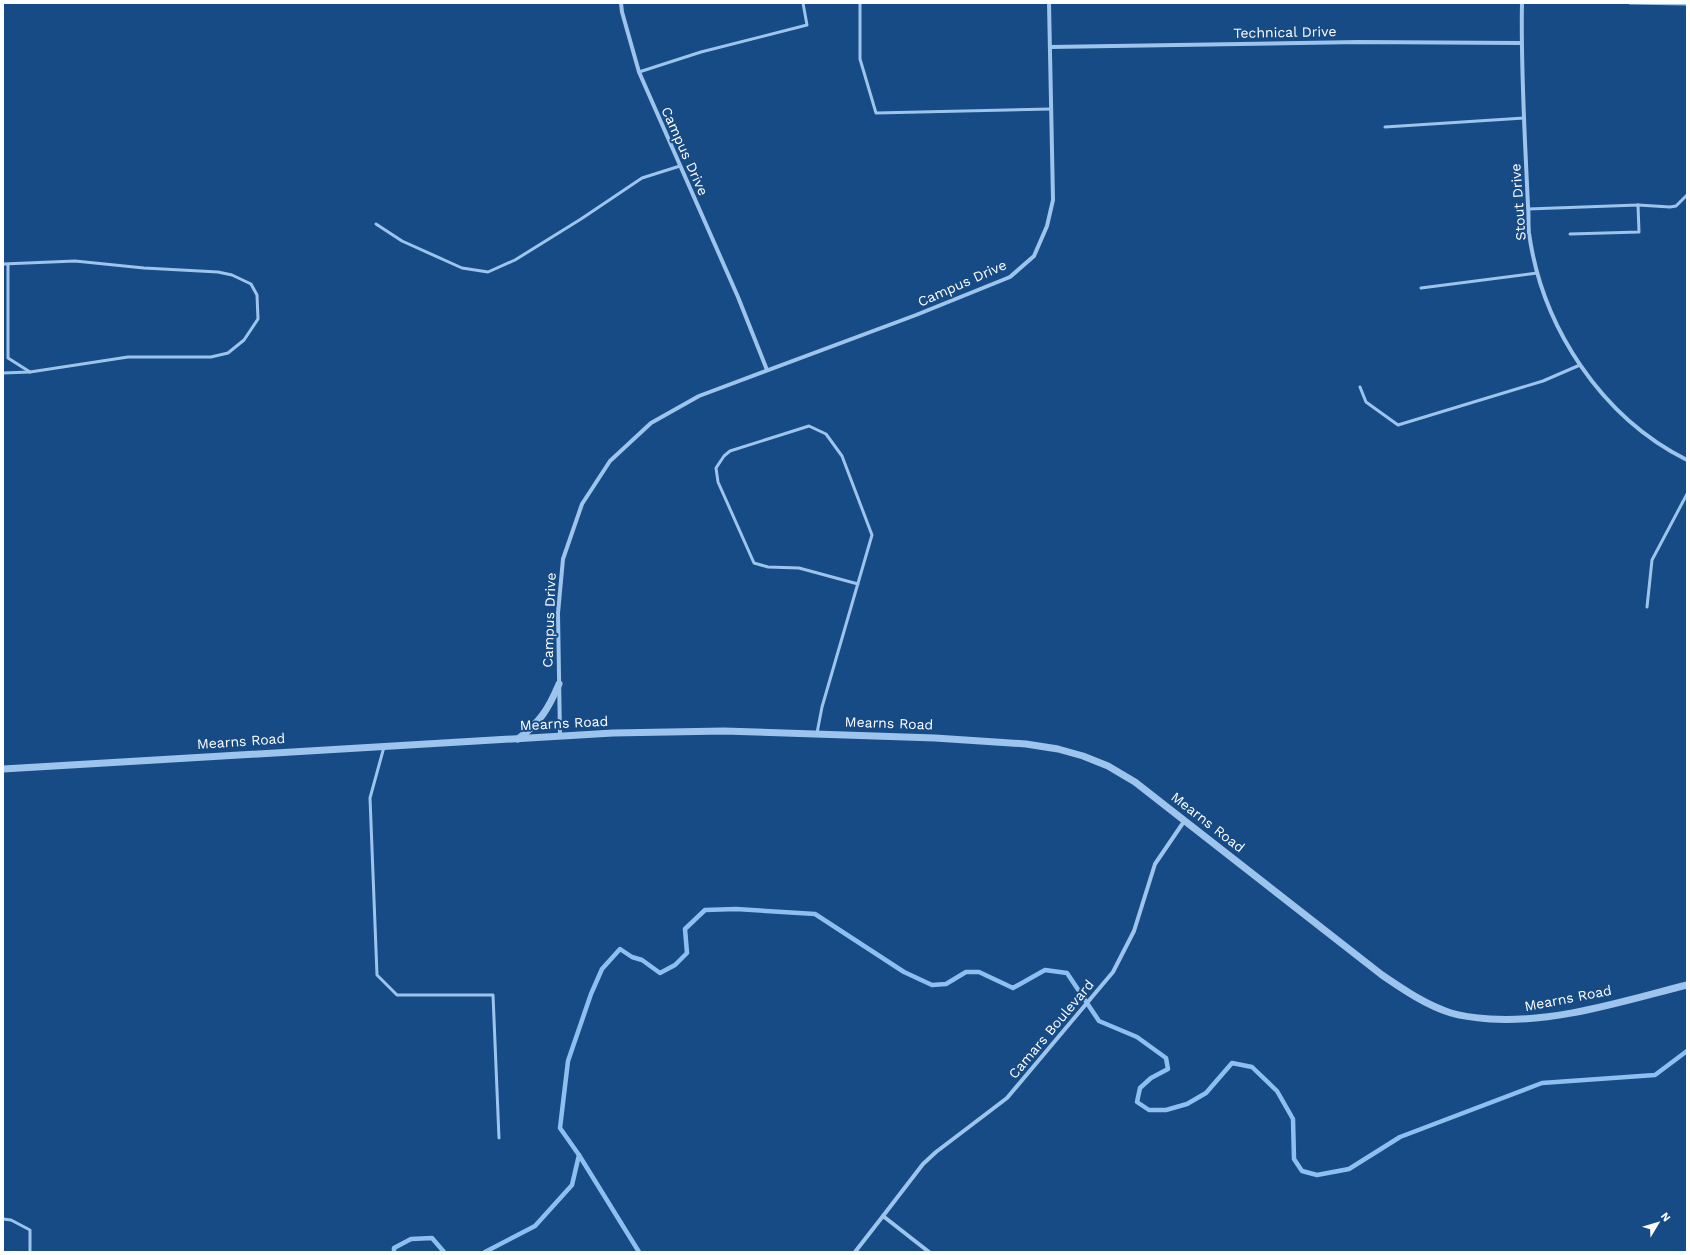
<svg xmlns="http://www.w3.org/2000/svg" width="1690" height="1255" viewBox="0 0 1690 1255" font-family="'Work Sans',sans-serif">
  <rect width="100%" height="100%" fill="#174b85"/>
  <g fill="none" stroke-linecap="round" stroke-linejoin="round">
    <g stroke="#8ebff0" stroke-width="4.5">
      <polyline points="394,1252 394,1248 411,1239 432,1238 444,1252"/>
      <polyline points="485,1252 535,1226 572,1185 579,1155"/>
      <polyline points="639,1252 579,1155 560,1128 568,1061 591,994 602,969 620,949 632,957 642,960 660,973 675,965 687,953 685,929 705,910 736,909 815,914 904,972 932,985 946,984 966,972 979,972 1013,988 1045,970 1067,973 1099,1021 1137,1037 1166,1058 1168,1069 1151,1078 1140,1088 1137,1102 1149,1110 1166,1110 1187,1104 1206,1093 1232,1063 1252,1067 1277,1091 1293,1119 1294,1159 1302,1171 1317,1175 1349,1169 1400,1137 1542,1083 1655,1075 1687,1051"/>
    </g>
    <g stroke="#9cc4ed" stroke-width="3">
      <polyline points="860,3 860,59 876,113 1051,109"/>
      <polyline points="1630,3 1687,4"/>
      <polyline points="639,72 701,52 807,25 803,3"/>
      <polyline points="1385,127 1524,118"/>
      <polyline points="1638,205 1670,207 1676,206 1687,195"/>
      <polyline points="1528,209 1638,205 1639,232 1570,234"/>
      <polyline points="376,224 402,241 462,268 488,272 515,260 581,219 642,178 680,166"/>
      <polyline points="3,264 75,261 144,268 218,272 232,275 251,284 257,295 258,319 244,340 228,353 211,357 128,357 30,372 8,358 8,264"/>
      <polyline points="1421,288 1537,273"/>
      <polyline points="3,373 30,372"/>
      <polyline points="1360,387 1366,402 1398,425 1543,381 1580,365"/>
      <polyline points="1647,607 1652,560 1687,494"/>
      <polyline points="817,733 822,707 872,535 842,456 826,434 809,426 730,451 724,456 716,468 718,482 754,563 768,567 799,568 858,584"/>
      <polyline points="384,747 370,798 377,975 397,995 493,995 499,1138"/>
      <polyline points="3,1219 11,1220 30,1230 30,1252"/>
    </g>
    <g stroke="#9cc4ed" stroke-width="4">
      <polyline points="621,3 622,12 639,72 738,297 767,370"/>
      <path d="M1522 3C1521 49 1523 96 1525 142 1526 163 1527 184 1528 206 1529 215 1528 224 1529 233 1542 327 1601 417 1687 460"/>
      <polyline points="1050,47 1359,42 1521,43"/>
      <polyline points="560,736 558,613 563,559 582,504 610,461 651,423 699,396 916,315 1010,277 1034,256 1047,226 1053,200 1049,3"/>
      <polyline points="883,1216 923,1164 936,1152 1007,1098 1113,972 1134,931 1155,864 1185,820"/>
      <polyline points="855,1252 883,1216 929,1252"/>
    </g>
    <g stroke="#9cc4ed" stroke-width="7">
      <path d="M518 739C540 722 548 710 559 684"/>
      <path d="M3 769 613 733 724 731 935 738 1026 744 1058 749 1083 756 1108 766 1135 782 1382 975C1404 990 1426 1005 1451 1013 1464 1017 1477 1018 1490 1019 1557 1023 1623 1001 1687 985"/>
    </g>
  </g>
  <g text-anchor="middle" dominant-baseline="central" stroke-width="4" stroke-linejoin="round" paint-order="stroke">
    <g font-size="14" fill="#fff" stroke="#174b85">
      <text transform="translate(1285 32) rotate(-1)">Technical Drive</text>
      <text transform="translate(685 151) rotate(66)">Campus Drive</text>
      <text transform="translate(1518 202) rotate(-94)">Stout Drive</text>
      <text transform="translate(962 283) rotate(-24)">Campus Drive</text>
      <text transform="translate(549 620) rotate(-88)">Campus Drive</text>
      <text transform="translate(564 723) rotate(-3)">Mearns Road</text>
      <text transform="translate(889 723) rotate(2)">Mearns Road</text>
      <text transform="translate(241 741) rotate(-4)">Mearns Road</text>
      <text transform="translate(1208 822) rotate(38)">Mearns Road</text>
      <text transform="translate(1568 998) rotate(-11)">Mearns Road</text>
      <text transform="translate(1051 1029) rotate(-50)">Camars Boulevard</text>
    </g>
  </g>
  <rect width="1690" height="1255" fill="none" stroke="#ffffff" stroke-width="8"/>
  <g transform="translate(1658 1223) rotate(52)" stroke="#174b85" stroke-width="3" paint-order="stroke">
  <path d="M0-3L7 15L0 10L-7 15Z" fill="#ffffff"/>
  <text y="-6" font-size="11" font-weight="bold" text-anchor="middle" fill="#ffffff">N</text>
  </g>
</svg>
